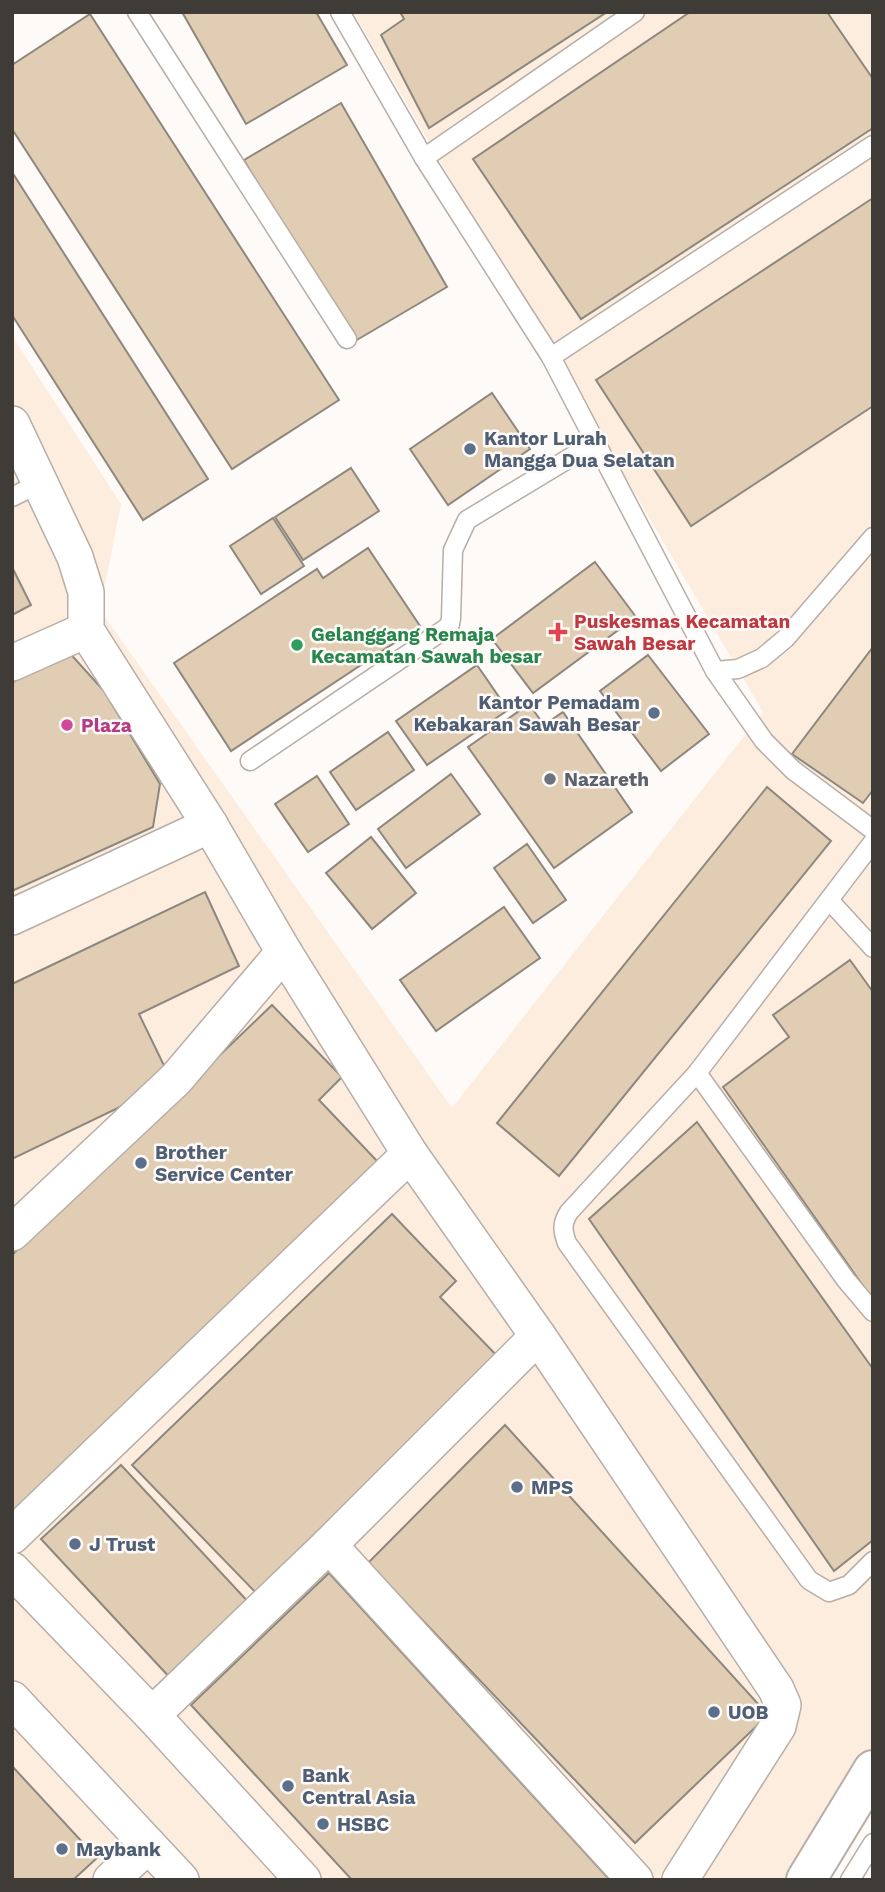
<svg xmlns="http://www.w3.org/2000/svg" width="885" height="1892" viewBox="0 0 885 1892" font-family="'Work Sans',sans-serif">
  <rect width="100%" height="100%" fill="#fefaf7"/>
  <polygon fill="#fceddf" points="353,12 873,12 873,1766 794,1880 12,1880 12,336 121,504 100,610 452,1108 763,712"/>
  <g fill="#e0cdb4" stroke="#8d877e" stroke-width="2">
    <polygon points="182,12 316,12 347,65 246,124"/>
    <polygon points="400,12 607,12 429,128 381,35 404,19"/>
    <polygon points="690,12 827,12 873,79 873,128 581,319 473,159"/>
    <polygon points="90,14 339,400 232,469 12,129 12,65"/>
    <polygon points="341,103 447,287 350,344 244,160"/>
    <polygon points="12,172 208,479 143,520 12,315"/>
    <polygon points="873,198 873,406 691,526 596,380"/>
    <polygon points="492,393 530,449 448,505 410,449"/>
    <polygon points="351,468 379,511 303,560 275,517"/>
    <polygon points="273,518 304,566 261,594 230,546"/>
    <polygon points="368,548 420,626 231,751 174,663 317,569 323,578"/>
    <polygon points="595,562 636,617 533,693 492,639"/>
    <polygon points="12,567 31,605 12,615"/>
    <polygon points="873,647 873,790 863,803 792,754"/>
    <polygon points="66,649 104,691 160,784 153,827 12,891 12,686 18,671"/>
    <polygon points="648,655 709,734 661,771 600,691"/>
    <polygon points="477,665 508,710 427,765 396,721"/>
    <polygon points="529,704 544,725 563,712 632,812 554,868 468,747"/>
    <polygon points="388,732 414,770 356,810 330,772"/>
    <polygon points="451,774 480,814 406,868 378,829"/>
    <polygon points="317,776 349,824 308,852 275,804"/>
    <polygon points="767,787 831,841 559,1176 497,1123"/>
    <polygon points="371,837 416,893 372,929 326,873"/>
    <polygon points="527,844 566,900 533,923 494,868"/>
    <polygon points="205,892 239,966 139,1014 172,1082 12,1159 12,984"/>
    <polygon points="504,907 540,958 436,1031 400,980"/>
    <polygon points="850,960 873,992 873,1300 723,1087 789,1037 773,1015"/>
    <polygon points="272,1005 342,1077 319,1100 378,1162 12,1514 12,1255"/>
    <polygon points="697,1122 873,1369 873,1540 834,1571 589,1219"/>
    <polygon points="392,1214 456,1281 440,1297 503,1362 260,1597 132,1465"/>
    <polygon points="505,1425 768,1715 635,1843 368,1563"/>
    <polygon points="121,1465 252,1606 173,1681 41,1539"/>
    <polygon points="329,1573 610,1880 352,1880 191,1705"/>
    <polygon points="12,1766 97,1858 73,1880 12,1880"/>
  </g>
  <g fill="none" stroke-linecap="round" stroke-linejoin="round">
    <defs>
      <g id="lane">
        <polyline points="137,12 347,339"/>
        <polyline points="340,12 424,158 551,357 715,671 764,741 793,770 873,830"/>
        <polyline points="424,158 635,12"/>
        <polyline points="551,357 873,145"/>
        <polyline points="12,497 40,483"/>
        <polyline points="715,671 738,669 762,658 786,638 873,537"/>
        <polyline points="250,761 445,629 450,624 451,618 453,550 467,520 596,442"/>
        <polyline points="873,842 697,1073 846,1280 873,1312"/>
        <polyline points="829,900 873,948"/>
        <path d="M697 1073 569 1212C562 1223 562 1230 567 1243L809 1580 829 1592 849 1585 873 1561"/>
        <polyline points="850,1880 873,1843"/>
      </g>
      <g id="street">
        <polyline points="12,424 75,557 86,592 86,630 210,825 284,952 410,1154 538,1336 776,1689 783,1705 778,1726 680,1880"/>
        <polyline points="12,663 86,630"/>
        <polyline points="12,917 210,825"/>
        <polyline points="12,1233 176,1079 284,952"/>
        <polyline points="12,1536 410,1154"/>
        <polyline points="329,1545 635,1880"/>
        <polyline points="12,1570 152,1715 303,1880"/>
        <polyline points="12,1699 181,1880"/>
        <polyline points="152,1715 329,1545 538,1336"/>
        <polyline points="111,1880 148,1845"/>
      </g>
      <polyline id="secondary" points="806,1880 873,1770"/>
    </defs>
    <use href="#lane" stroke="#b7aea6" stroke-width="21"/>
    <use href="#street" stroke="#b7aea6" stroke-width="38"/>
    <use href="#secondary" stroke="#b7aea6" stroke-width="42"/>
    <use href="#lane" stroke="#fff" stroke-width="18"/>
    <use href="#street" stroke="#fff" stroke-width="35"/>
    <use href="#secondary" stroke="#fff" stroke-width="38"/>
  </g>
  <g fill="#5c6f8a" stroke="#fefaf7" stroke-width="2.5">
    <circle cx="470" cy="449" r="7"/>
    <circle cx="654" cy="713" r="7"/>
    <circle cx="141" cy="1163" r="7"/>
    <circle cx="517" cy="1487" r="7"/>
    <circle cx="75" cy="1544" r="7"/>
    <circle cx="714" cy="1712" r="7"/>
    <circle cx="288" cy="1786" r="7"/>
    <circle cx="323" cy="1824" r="7"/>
    <circle cx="62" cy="1849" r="7"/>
  </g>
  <path fill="#e0444e" stroke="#fefaf7" stroke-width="2.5" d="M554.5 621.5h7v7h7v7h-7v7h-7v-7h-7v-7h7z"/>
  <circle fill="#2e9e5b" stroke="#fefaf7" stroke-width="2.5" cx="297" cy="645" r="7"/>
  <circle fill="#d1479c" stroke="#fefaf7" stroke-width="2.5" cx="67" cy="725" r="7"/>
  <circle fill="#6b7280" stroke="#fefaf7" stroke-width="2.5" cx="550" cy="779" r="7"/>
  <g text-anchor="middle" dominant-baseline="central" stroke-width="5" stroke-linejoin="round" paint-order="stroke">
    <g font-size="19" font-weight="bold" fill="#4e5e75" stroke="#fefaf7" text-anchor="start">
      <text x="484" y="438">Kantor Lurah<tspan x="484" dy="22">Mangga Dua Selatan</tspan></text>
      <text x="640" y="702" text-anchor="end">Kantor Pemadam<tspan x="640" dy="22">Kebakaran Sawah Besar</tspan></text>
      <text x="155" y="1152">Brother<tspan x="155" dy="22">Service Center</tspan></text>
      <text x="531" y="1487">MPS</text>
      <text x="89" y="1544">J Trust</text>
      <text x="728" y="1712">UOB</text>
      <text x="302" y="1775">Bank<tspan x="302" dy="22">Central Asia</tspan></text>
      <text x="337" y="1824">HSBC</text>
      <text x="76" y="1849">Maybank</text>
    </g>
    <g font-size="19" font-weight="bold" fill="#be3a42" stroke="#fefaf7" text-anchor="start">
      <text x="574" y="621">Puskesmas Kecamatan<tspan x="574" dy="22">Sawah Besar</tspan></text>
    </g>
    <g font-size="19" font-weight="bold" fill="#27864d" stroke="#fefaf7" text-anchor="start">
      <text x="311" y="634">Gelanggang Remaja<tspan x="311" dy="22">Kecamatan Sawah besar</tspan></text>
    </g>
    <g font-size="19" font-weight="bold" fill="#b23c85" stroke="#fefaf7" text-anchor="start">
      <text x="81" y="725">Plaza</text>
    </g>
    <g font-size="19" font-weight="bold" fill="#5b616d" stroke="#fefaf7" text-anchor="start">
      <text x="564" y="779">Nazareth</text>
    </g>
  </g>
  <rect width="885" height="1892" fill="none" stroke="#3f3c38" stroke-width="28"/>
</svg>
